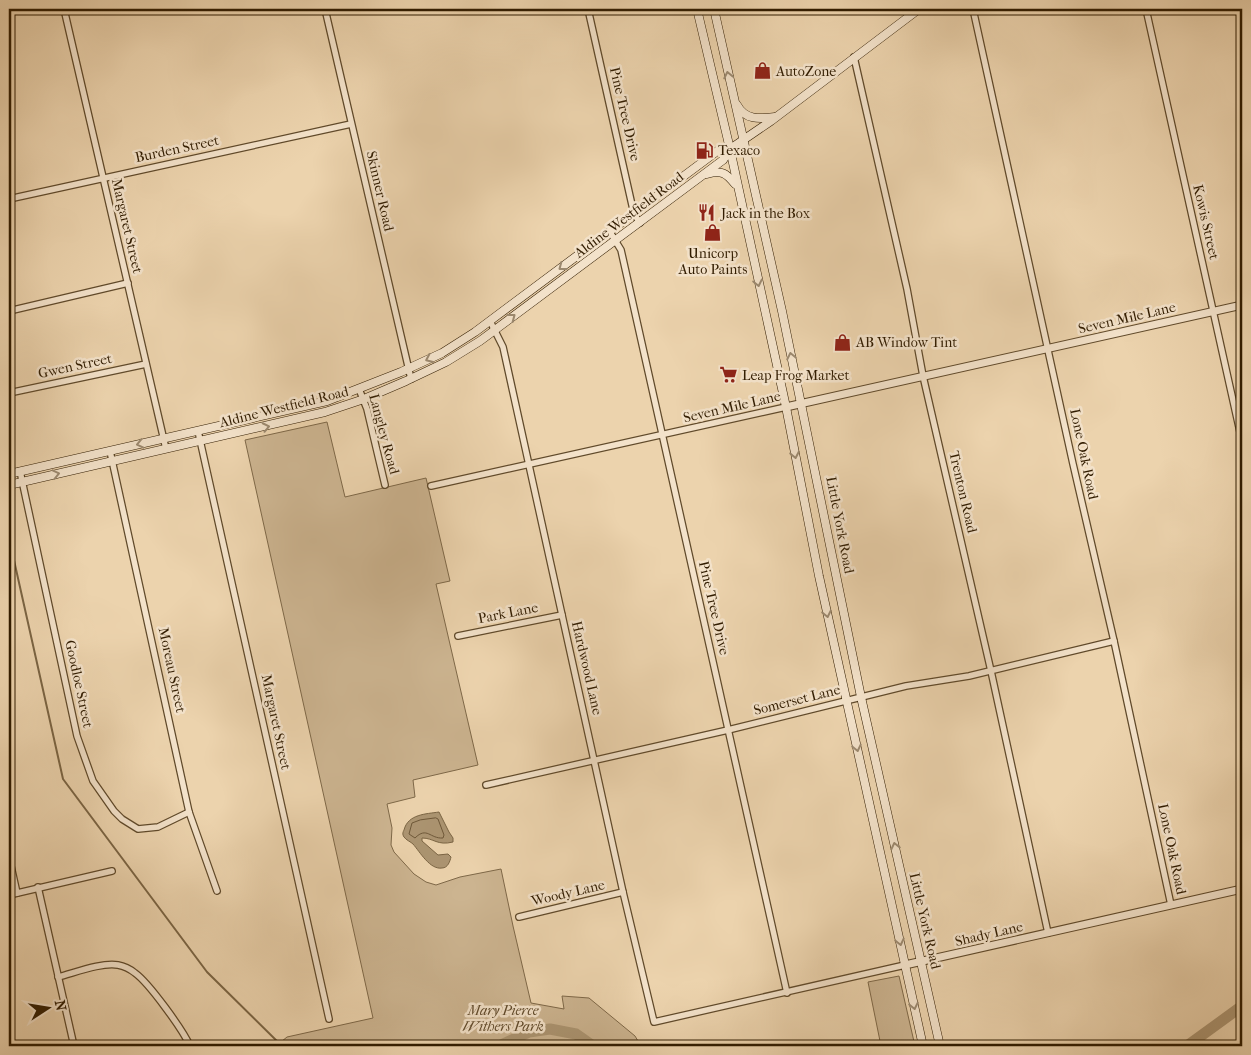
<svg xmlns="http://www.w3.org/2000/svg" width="1251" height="1055" viewBox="0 0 1251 1055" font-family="'IM FELL French Canon',serif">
  <rect width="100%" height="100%" fill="#ecd3ad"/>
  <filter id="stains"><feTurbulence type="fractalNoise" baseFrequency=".004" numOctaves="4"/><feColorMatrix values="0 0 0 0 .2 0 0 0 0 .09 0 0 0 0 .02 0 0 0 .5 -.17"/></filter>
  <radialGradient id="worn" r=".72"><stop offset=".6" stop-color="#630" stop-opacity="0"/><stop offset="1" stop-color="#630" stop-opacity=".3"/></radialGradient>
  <g fill="#ccb490" stroke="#7e6848">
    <polygon points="327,422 345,497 426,478 450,581 436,584 478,765 413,780 415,797 387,804 392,828 391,845 394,852 414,874 426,882 436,885 460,877 501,869 513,926 531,1003 564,1009 562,996 589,998 635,1036 641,1046 276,1046 287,1037 373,1018 245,440"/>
    <polygon points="899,976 915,1046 881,1046 868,982"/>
  </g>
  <path fill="#ac9572" stroke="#7b6544" d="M439 812 449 832 453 838V842C437 846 434 838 422 838V841L438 855 448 854 451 857C450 861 448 868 442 868 430 870 420 852 413 844 411 842 406 840 404 837 402 834 403 832 404 830 408 814 426 814 439 812Z"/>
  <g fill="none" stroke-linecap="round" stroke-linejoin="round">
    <path stroke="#6e5839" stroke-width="1" d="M436 818 438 819 444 835 443 838C430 839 427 826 415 838L409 834 412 823 420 820Z"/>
    <g stroke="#7b6544" stroke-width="2">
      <polyline points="9,538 63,779 207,972 282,1046"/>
      <polyline points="514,1041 536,1043 537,1046"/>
    </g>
    <g stroke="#ac9572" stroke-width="11">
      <polyline points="499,1046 529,1032 550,1029 576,1034 593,1046"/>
      <polyline points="1187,1046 1242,1006"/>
    </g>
    <defs>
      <g id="minor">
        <polyline points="64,9 166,449"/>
        <polyline points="325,9 411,379"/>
        <polyline points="588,9 634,214 640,223"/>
        <polyline points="973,9 1073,464 1114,641 1171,905"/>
        <polyline points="1146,9 1242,441"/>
        <polyline points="1241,9 1242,15"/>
        <polyline points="854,57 907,289 923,376 991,671 1048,933"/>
        <polyline points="9,199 351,124"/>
        <polyline points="610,232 621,250 787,993"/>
        <polyline points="9,311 128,283"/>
        <polyline points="490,321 503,347 623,892 654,1022 905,965"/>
        <polyline points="359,389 367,409 385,485"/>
        <polyline points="9,393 146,364"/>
        <polyline points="198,431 329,1019"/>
        <polyline points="110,451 189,812 217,891"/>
        <polyline points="20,471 77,736 93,781 114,811 122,819 138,829 158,827 189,812"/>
        <polyline points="431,486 786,407"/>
        <polyline points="458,636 562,615"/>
        <polyline points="486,785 728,730 906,686 969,676 1114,641"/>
        <polyline points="9,857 17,893"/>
        <polyline points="38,887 74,1046"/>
        <polyline points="9,895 112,871"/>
        <polyline points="519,917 623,892"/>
        <path d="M58 977C74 973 102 962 118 965 124 966 130 969 135 973 149 983 183 1030 190 1046"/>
      </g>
      <g id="tertiary">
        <polyline points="786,407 1242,305"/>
        <polyline points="905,965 1242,889"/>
      </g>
      <g id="secondary">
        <polyline points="697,9 730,149 786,407 819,576 923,1046"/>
        <polyline points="714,9 782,311 861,697 940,1046"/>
        <path d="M737 105C745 120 759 119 775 117"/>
        <path d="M707 174C722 170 726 173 735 184"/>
        <polyline points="9,474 327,401 401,372 442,353 475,332 720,149 730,149"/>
        <polyline points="9,485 325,412 364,399 406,381 446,362 480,341 723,160 730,149 771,121 919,9"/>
      </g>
    </defs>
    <use href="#minor" stroke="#604a2b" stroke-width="8"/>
    <use href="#tertiary" stroke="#604a2b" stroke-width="9"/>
    <use href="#secondary" stroke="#311c00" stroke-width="9"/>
    <use href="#minor" stroke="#f3e2ca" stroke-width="5.5"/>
    <use href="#tertiary" stroke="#f3e2ca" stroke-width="7"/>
    <use href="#secondary" stroke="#f3e2ca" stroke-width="8"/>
  </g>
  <defs><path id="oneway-chevron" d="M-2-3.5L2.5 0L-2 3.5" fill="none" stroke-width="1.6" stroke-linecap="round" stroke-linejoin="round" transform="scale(1.25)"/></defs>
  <g stroke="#9c896f">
    <use href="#oneway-chevron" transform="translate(728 75) rotate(-102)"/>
    <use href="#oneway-chevron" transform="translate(562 267) rotate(143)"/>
    <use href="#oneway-chevron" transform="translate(758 283) rotate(78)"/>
    <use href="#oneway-chevron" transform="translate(512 317) rotate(-37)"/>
    <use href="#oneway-chevron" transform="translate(791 356) rotate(-102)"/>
    <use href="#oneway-chevron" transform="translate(429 359) rotate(155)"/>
    <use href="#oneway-chevron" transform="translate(266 427) rotate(-12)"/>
    <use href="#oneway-chevron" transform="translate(140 444) rotate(167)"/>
    <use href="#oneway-chevron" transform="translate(795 455) rotate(79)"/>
    <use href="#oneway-chevron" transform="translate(56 474) rotate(-13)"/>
    <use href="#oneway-chevron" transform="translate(827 614) rotate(78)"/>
    <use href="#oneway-chevron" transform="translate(857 748) rotate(77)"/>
    <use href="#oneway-chevron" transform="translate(895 846) rotate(-103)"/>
    <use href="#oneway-chevron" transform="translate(900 942) rotate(77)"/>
    <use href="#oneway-chevron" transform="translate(914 1006) rotate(78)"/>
  </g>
  <defs>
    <symbol id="shop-bare" viewBox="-9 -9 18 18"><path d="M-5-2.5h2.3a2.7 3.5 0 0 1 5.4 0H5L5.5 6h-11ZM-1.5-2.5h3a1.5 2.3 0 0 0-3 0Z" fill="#8f2418" stroke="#f3e2ca" stroke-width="2.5" paint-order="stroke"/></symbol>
    <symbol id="fuel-bare" viewBox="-9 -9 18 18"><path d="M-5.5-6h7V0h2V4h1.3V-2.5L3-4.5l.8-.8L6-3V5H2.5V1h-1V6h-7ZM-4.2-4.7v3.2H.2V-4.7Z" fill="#8f2418" stroke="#f3e2ca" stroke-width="2.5" paint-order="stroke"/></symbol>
    <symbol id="restaurant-bare" viewBox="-9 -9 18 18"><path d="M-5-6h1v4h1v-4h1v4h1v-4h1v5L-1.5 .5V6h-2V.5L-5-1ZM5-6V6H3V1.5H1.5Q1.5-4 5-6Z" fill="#8f2418" stroke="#f3e2ca" stroke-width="2.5" paint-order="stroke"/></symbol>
    <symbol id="supermarket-bare" viewBox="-9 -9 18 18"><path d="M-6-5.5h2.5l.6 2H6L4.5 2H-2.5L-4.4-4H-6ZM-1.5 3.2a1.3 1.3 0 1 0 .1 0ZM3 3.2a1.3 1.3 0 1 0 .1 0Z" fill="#8f2418" stroke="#f3e2ca" stroke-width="2.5" paint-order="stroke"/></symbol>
  </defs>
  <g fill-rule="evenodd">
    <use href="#shop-bare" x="750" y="58" width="25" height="25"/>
    <use href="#fuel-bare" x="692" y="138" width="25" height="25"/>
    <use href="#restaurant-bare" x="694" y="200" width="25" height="25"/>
    <use href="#shop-bare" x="700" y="220" width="25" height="25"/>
    <use href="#shop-bare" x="830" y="330" width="25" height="25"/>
    <use href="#supermarket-bare" x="716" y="362" width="25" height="25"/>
  </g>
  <g text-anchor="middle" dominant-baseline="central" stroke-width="5" stroke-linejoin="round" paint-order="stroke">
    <g font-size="14" fill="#311c00" stroke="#f3e2ca" text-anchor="start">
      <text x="776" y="71">AutoZone</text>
      <text x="718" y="150">Texaco</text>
      <text x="721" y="213">Jack in the Box</text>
      <text x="713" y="253" text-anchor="middle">Unicorp<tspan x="713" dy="16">Auto Paints</tspan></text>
      <text x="856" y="342">AB Window Tint</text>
      <text x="742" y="375">Leap Frog Market</text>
    </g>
    <g font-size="14" fill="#311c00" stroke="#f3e2ca">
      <text transform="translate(625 114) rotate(77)">Pine Tree Drive</text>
      <text transform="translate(177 149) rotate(-12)">Burden Street</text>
      <text transform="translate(380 191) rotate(77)">Skinner Road</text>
      <text transform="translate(629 215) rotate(-37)">Aldine Westfield Road</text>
      <text transform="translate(1206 222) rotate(77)">Kowis Street</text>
      <text transform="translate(127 226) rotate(77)">Margaret Street</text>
      <text transform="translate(1127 318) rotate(-13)">Seven Mile Lane</text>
      <text transform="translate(75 366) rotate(-12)">Gwen Street</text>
      <text transform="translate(284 407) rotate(-14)">Aldine Westfield Road</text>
      <text transform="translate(732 407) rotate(-13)">Seven Mile Lane</text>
      <text transform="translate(384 434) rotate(75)">Langley Road</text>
      <text transform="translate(1084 454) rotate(78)">Lone Oak Road</text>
      <text transform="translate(963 492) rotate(77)">Trenton Road</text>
      <text transform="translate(840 525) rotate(79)">Little York Road</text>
      <text transform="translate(714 608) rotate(77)">Pine Tree Drive</text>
      <text transform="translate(508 613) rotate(-11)">Park Lane</text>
      <text transform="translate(587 668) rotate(77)">Hardwood Lane</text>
      <text transform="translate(172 670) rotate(78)">Moreau Street</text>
      <text transform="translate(79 684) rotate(78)">Goodloe Street</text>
      <text transform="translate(797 700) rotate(-14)">Somerset Lane</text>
      <text transform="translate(276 722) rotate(78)">Margaret Street</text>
      <text transform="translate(1172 849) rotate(78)">Lone Oak Road</text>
      <text transform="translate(568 893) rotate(-13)">Woody Lane</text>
      <text transform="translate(925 921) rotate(77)">Little York Road</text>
      <text transform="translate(989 934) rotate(-13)">Shady Lane</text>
    </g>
    <g font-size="14" font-style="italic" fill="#604a2b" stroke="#f3e2ca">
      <text x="503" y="1010">Mary Pierce<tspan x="503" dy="16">Withers Park</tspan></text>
    </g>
  </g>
  <rect width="1251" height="1055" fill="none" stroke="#ecd3ad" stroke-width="30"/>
  <rect x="10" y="10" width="1231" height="1035" fill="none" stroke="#311c00" stroke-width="2.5"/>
  <rect x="15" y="15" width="1221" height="1025" fill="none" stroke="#311c00"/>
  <g transform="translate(48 1008) rotate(78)" stroke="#f3e2ca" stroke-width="4" paint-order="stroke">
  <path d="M0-4L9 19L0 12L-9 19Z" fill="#311c00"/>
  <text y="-8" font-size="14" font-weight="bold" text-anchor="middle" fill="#311c00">N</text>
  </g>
  <rect width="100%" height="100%" filter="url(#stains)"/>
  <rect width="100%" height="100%" fill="url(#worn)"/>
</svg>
